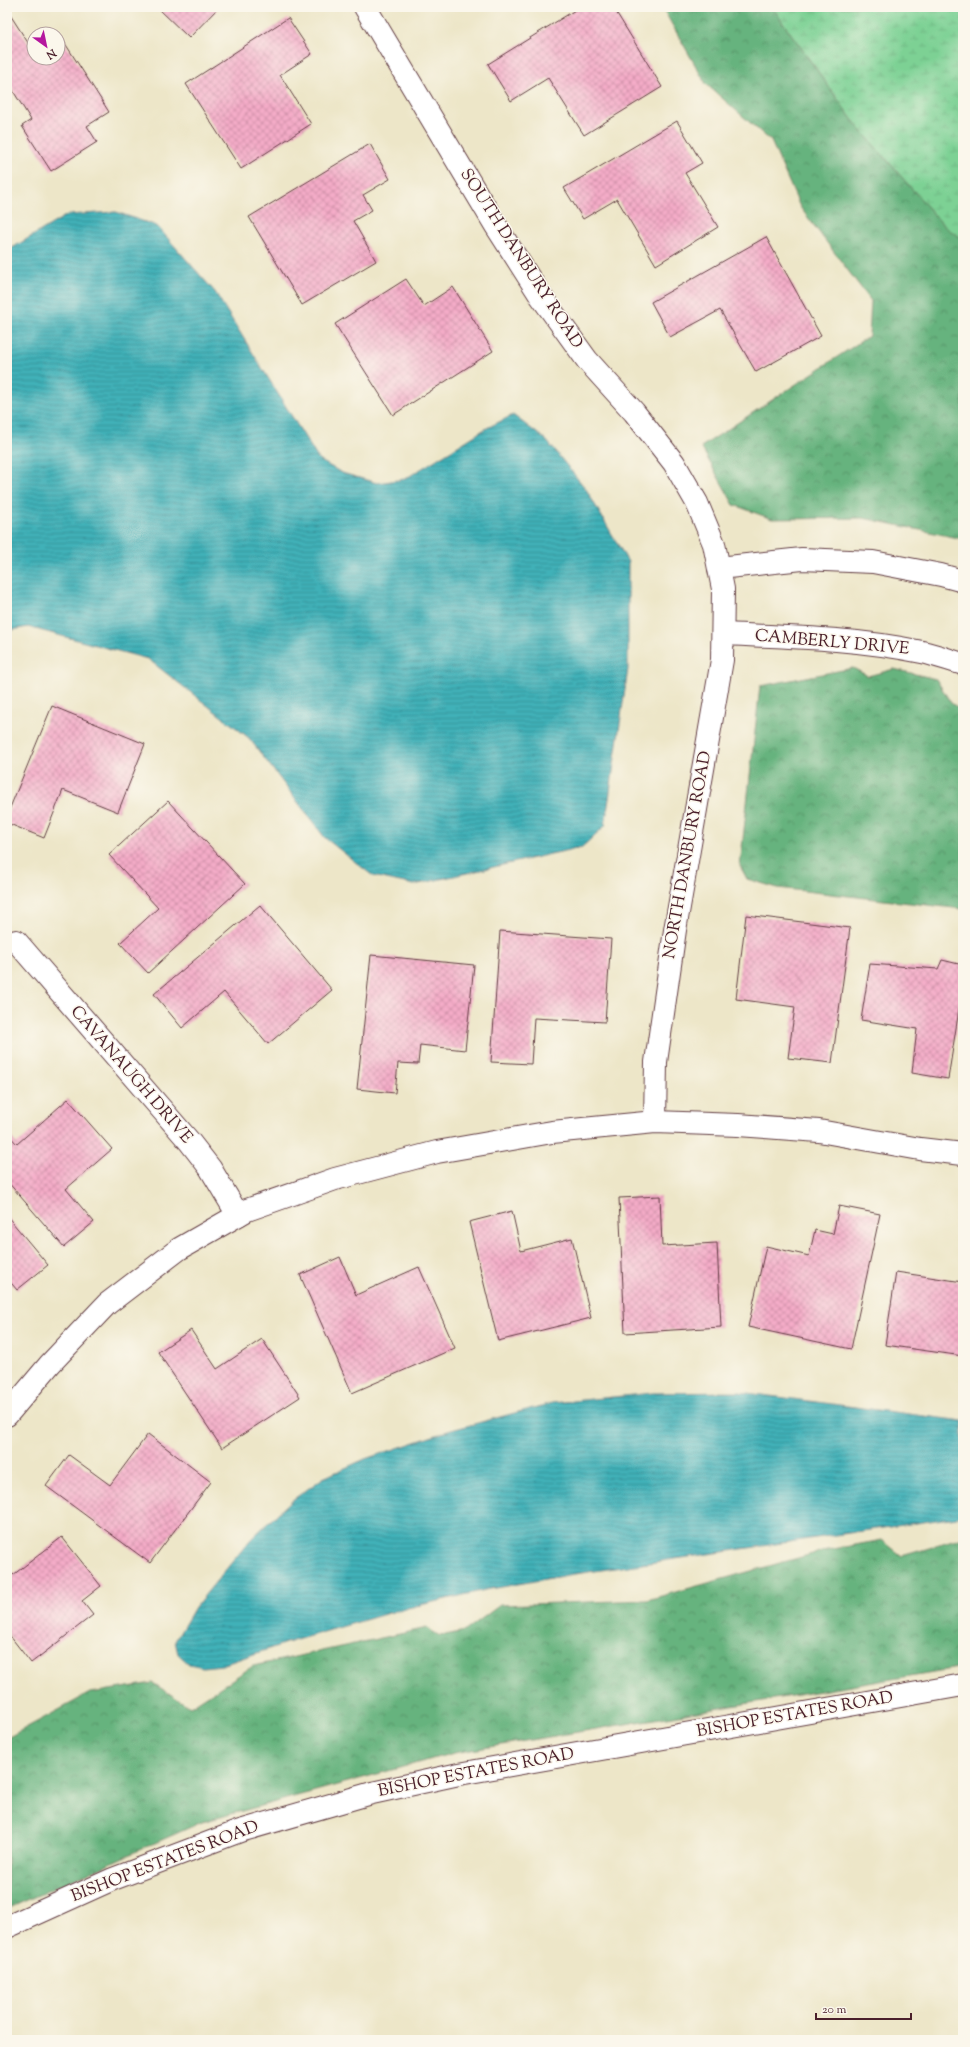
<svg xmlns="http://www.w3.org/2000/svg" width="970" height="2047" viewBox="0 0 970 2047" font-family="'Sorts Mill Goudy',serif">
  <defs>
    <pattern id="forest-crowns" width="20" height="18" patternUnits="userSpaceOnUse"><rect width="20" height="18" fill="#66b37e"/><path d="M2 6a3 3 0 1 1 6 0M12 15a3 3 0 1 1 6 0" fill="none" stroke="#569167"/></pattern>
    <pattern id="wetland-marsh" width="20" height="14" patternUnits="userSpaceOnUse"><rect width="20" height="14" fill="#7dd194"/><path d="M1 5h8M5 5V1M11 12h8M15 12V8" fill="none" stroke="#6eb380"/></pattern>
    <pattern id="water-rules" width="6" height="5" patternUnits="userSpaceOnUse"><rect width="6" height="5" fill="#41b1b8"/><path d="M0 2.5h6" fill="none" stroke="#388f96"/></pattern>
    <pattern id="building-cross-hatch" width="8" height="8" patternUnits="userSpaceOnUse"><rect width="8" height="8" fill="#f4acc8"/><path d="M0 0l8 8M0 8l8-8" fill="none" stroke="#c88ba3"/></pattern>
  </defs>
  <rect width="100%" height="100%" fill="#fbf7ec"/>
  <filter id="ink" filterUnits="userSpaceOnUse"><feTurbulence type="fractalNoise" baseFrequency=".025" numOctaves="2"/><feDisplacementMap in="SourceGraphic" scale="8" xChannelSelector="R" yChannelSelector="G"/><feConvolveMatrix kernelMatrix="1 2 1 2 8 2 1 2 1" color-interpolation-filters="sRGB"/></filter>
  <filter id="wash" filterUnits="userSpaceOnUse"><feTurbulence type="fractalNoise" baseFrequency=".012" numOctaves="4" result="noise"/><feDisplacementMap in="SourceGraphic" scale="16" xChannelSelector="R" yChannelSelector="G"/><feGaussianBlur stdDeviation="0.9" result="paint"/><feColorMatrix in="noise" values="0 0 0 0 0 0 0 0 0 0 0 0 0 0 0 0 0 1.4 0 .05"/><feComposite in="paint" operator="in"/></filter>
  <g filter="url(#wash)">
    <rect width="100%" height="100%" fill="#ede6c8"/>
    <g fill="url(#forest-crowns)" stroke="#586954">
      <polygon points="662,7 772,7 854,122 945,227 963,239 963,539 863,518 772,519 734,505 701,447 869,336 871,301 800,207 771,141 706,84"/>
      <polygon points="853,668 868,676 894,669 936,679 951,703 963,711 963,909 778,888 747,879 740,866 760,686"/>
      <polygon points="963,1538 963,1667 454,1753 202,1822 7,1909 7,1738 90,1693 153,1683 190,1707 253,1666 427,1628 440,1636 465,1631 500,1605 647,1600 823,1551 882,1540 902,1556"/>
    </g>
    <polygon fill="url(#wetland-marsh)" stroke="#647860" points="772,7 963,7 963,239 945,227 854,122"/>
    <g fill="url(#water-rules)" stroke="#466872">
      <polygon points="116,212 157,226 215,292 319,460 342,473 377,483 405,479 485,429 513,415 546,440 586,489 628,562 628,669 605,826 582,847 414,885 373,876 325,838 249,738 148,659 28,627 7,631 7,251 67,215"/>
      <polygon points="739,1392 963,1421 963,1516 568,1575 485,1590 399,1610 286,1643 222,1665 203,1667 189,1664 178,1654 175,1641 195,1607 251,1539 291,1501 323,1478 365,1459 448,1431 552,1403 653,1393"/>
    </g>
    <g id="blocks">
      <g fill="url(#building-cross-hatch)">
        <polygon points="157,7 219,7 189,38"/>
        <polygon points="580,7 613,7 662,87 584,135 548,78 511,101 488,64"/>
        <polygon points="7,10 34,52 34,58 58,58 58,39 61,37 109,112 87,126 97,142 51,171 22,126 31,120 7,81"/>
        <polygon points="288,18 312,54 280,75 311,124 241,169 186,84"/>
        <polygon points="677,121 702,163 685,173 718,227 656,265 617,199 583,219 564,188"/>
        <polygon points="370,144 390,179 363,195 372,210 353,221 376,261 302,305 249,217"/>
        <polygon points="766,237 821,336 756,372 720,310 670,337 651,302"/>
        <polygon points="406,279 424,306 453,287 493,351 393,415 335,324"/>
        <polygon points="52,706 145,744 118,812 63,790 44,838 7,823 7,815"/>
        <polygon points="168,801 245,884 148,973 120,943 158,908 109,855"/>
        <polygon points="260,905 332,990 268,1044 224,992 182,1028 154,994"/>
        <polygon points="746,915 850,928 832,1063 788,1058 795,1007 736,999"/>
        <polygon points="500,931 611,939 605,1022 534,1018 531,1064 491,1062"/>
        <polygon points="371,955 474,965 465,1050 420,1045 418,1064 398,1063 395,1093 357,1089"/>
        <polygon points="942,960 963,965 963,984 948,1079 912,1073 917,1029 861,1020 870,964 938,969"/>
        <polygon points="68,1099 112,1149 66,1189 94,1222 64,1247 7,1181 7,1133 17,1144"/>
        <polygon points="660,1196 662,1246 717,1243 721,1327 625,1333 619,1198"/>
        <polygon points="839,1206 880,1214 851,1349 748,1327 766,1246 809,1256 815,1230 833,1234"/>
        <polygon points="512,1211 521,1251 572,1238 591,1318 498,1341 469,1222"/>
        <polygon points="7,1216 48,1265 17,1290 7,1278"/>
        <polygon points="340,1257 356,1295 419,1267 455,1348 352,1393 300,1275"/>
        <polygon points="896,1272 963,1282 963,1356 885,1345"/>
        <polygon points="191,1330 217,1369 262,1339 300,1397 222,1448 158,1352"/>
        <polygon points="148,1434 211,1482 150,1563 46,1486 69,1455 110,1485"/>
        <polygon points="62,1537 101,1586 82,1601 93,1615 31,1663 7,1632 7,1567 13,1575"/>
      </g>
    </g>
  </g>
  <g filter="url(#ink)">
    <use href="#blocks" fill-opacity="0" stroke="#623d43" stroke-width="1"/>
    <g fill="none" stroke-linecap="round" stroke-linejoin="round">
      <defs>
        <g id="minor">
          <polyline points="365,7 496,226 540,295 587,360 634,412 674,463 697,503 714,544 723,589 722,660 675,930 656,1062 655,1122"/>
          <polyline points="719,568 802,559 873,562 941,575 963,581"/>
          <path d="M723 634C789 637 857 638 922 652 936 655 949 660 963 664"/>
          <polyline points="16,941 189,1141 210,1168 238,1215"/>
          <polyline points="7,1415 50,1364 107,1304 179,1249 247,1210 335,1179 437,1152 552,1132 655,1122 738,1125 819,1131 920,1149 963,1154"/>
          <polyline points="7,1927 113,1879 240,1831 372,1793 459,1774 963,1685"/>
        </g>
      </defs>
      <use href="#minor" stroke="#623d43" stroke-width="24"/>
      <use href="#minor" stroke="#fff" stroke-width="22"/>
    </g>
  </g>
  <g text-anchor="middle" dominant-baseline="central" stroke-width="3" stroke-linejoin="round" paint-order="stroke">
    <g font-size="17" fill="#4a1f2b" stroke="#fbf7ec">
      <text transform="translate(521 259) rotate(57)">SOUTH DANBURY ROAD</text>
      <text transform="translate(832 643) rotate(5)">CAMBERLY DRIVE</text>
      <text transform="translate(688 855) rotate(-80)">NORTH DANBURY ROAD</text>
      <text transform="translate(131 1075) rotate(49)">CAVANAUGH DRIVE</text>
      <text transform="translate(795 1715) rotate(-10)">BISHOP ESTATES ROAD</text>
      <text transform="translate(476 1773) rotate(-11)">BISHOP ESTATES ROAD</text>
      <text transform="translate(165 1862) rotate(-21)">BISHOP ESTATES ROAD</text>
    </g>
  </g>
  <rect width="970" height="2047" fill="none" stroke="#fbf7ec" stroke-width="24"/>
  <g transform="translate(46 46) rotate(147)"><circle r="19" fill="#fbf7ec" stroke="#b4a19f"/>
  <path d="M0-3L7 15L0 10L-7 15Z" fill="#b5179e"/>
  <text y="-6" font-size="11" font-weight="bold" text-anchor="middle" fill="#4a1f2b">N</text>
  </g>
  <path d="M816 2013v6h95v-6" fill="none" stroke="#4a1f2b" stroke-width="2"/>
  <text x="822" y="2013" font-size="12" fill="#4a1f2b" stroke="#fbf7ec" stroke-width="3" paint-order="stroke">20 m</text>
</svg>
